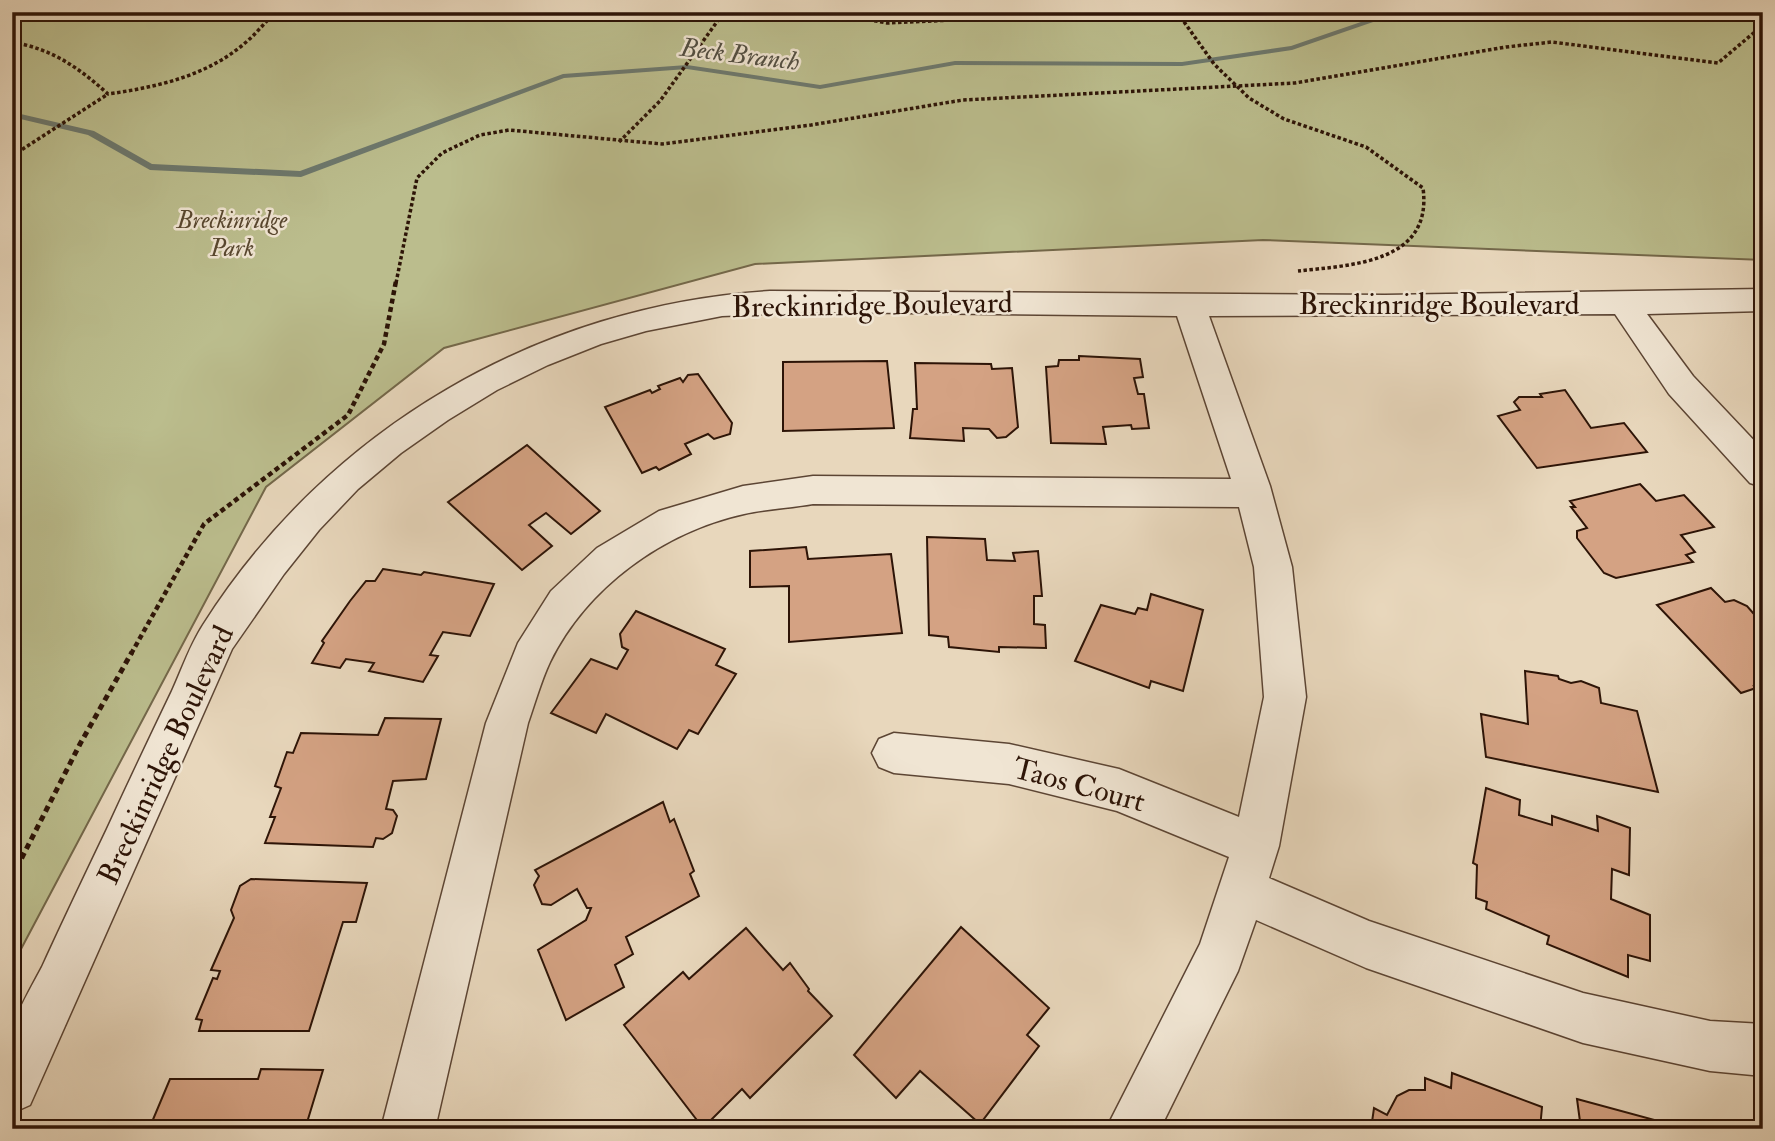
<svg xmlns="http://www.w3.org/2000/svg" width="1775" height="1141" viewBox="0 0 1775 1141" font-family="'IM FELL Double Pica',serif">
  <rect width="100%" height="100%" fill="#e8d7bc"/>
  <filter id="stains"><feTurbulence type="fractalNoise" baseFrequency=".00286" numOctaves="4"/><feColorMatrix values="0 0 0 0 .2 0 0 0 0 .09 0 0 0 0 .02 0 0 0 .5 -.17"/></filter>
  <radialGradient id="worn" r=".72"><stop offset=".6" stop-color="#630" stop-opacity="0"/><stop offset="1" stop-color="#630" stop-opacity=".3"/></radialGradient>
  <polygon fill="#bbbd8d" stroke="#74684a" stroke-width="2" points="12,12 1763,12 1763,260 1263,240 755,264 444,348 266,487 12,966"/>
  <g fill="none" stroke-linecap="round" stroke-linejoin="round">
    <polygon fill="#6d786d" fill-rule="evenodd" points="1390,12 1402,12 1292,50 1182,66 955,65 820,89 687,69 564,78 301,177 150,170 88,135 12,117 12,112 94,131 152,164 300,171 563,74 687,65 820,85 955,61 1182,62 1291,46"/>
  </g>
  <g fill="#d4a283" stroke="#2d1407" stroke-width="2">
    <polygon points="1079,356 1140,359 1143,377 1134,378 1138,394 1144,394 1149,428 1132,429 1131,425 1103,427 1106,444 1051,443 1046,367 1058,366 1059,360 1079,360"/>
    <polygon points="887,361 894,428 783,431 783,362"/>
    <polygon points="915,363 991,364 992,369 1012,368 1018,427 1006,437 997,438 989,429 963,428 964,441 910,438 913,409 917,409"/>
    <polygon points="698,374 732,423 730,434 714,439 708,434 685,444 691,454 659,470 656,467 642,473 605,407 650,390 652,393 660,389 658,386 680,378 683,382 688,375"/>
    <polygon points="1565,390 1591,428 1624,423 1647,452 1537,468 1498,416 1520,410 1514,402 1519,397 1542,397 1540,394"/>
    <polygon points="527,445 600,511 571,534 546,513 529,525 552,546 522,570 448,502"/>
    <polygon points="1640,484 1656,501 1684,495 1714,527 1681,535 1695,552 1686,555 1693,562 1616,578 1604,573 1577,538 1577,531 1587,528 1571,507 1575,507 1570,501"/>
    <polygon points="927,537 985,539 987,560 1015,561 1013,553 1038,551 1042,596 1034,596 1034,624 1045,625 1046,648 999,647 999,652 949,647 948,637 929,635"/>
    <polygon points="806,547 808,559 891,554 902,633 789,642 789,586 750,587 750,551"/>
    <polygon points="383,569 421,575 424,572 494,584 470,636 443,632 430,655 438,656 423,682 369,671 374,663 346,659 340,668 312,663 324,643 322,641 350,601 366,581 375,581"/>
    <polygon points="1711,588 1725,602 1734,600 1747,606 1753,613 1757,611 1763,617 1763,683 1754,686 1756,688 1741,693 1657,605"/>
    <polygon points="1151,594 1203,610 1183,691 1151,681 1149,688 1075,661 1101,605 1135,614 1138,608 1147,610"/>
    <polygon points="636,611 725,649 716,665 736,674 698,734 689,730 677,749 606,714 596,733 551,713 591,659 617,669 628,650 622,647 620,634"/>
    <polygon points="1525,671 1558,676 1559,679 1571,683 1581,681 1599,688 1601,703 1637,711 1658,792 1486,757 1481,714 1528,724"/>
    <polygon points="385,718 441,719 426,779 393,781 386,809 393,810 397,816 392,833 383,839 376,838 373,847 265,843 275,817 270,817 281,788 275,786 287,752 293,753 301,733 378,735"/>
    <polygon points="1486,788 1520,800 1519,815 1552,825 1552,816 1598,831 1597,816 1630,828 1629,875 1612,869 1611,899 1650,915 1650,961 1628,955 1628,977 1547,944 1549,936 1486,909 1487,902 1476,898 1477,865 1473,863"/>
    <polygon points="663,802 670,822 674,819 694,871 690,874 699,896 626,937 633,954 615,965 624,987 566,1020 538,950 586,920 591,908 587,908 577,889 551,905 542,904 534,885 539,876 535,870"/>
    <polygon points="251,879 367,883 356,922 343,922 309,1031 199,1031 202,1020 196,1019 213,978 217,979 220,971 211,970 234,918 231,910 240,886"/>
    <polygon points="961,927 1049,1008 1027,1035 1039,1046 980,1124 920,1071 896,1098 854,1055"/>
    <polygon points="746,928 783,970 790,963 809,989 808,991 832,1016 750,1098 742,1089 703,1128 624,1025 683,972 689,979"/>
    <polygon points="261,1069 323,1070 305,1129 149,1129 170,1079 258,1079"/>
    <polygon points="1452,1073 1542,1107 1540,1129 1371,1129 1374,1108 1387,1115 1397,1096 1409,1090 1425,1090 1425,1078 1451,1088"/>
    <polygon points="1577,1099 1662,1122 1664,1129 1581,1129"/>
  </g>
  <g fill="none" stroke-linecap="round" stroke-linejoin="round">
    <defs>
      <path id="minor" d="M1763 289V311L1647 314 1693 376 1763 450V487L1750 483 1669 394 1615 314 1209 316 1270 486 1292 567 1306 697 1279 846 1269 878 1369 921 1583 993 1710 1021 1763 1024V1076L1710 1071 1583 1043 1366 968 1256 920 1238 971 1160 1129H1106L1200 944 1229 857 1117 811 1009 784 894 773 879 767 872 753 879 739 894 733 1009 744 1119 769 1239 817 1264 697 1254 567 1239 507 813 504C790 508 767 509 744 514 663 532 587 587 550 662 541 681 535 703 528 723L435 1129H381L486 723 518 643 551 591 597 548 659 511 743 486 813 476 1231 479 1177 316 819 312 722 316 646 331 601 344 548 365 497 390 448 420 401 453 358 489 319 530 284 574 232 649 30 1105 12 1113C12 1091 8 1046 13 1028 19 1007 32 986 42 967 63 921 85 875 107 829 128 783 150 737 172 691 182 669 190 645 203 625 327 429 539 305 770 291L1385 295Z"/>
    </defs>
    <use href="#minor" stroke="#5c4534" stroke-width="3"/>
    <g stroke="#2d1407" stroke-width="3.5" stroke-dasharray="3.5 2.5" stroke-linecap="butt">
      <polyline points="827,12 887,23 1132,12"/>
      <path d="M1177 12 1214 64 1249 98 1284 119 1366 147 1423 188C1433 263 1352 265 1298 271"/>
      <polyline points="12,18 28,12"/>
      <path d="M12 42C52 49 78 67 108 94 157 87 207 76 245 43 256 34 265 22 276 12"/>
      <polyline points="619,142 660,101 724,12"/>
      <polyline points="12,156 108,94"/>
      <polyline points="396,283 417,178 442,153 480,135 509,130 662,144 811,125 963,100 1295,83 1506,47 1552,42 1718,63 1763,25"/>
    </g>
    <polyline stroke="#2d1407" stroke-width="4.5" stroke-dasharray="5 3.5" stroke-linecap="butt" points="131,654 204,524 348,415 384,344 396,281"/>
    <polyline stroke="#2d1407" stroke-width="5" stroke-dasharray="6 4.5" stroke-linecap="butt" points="12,877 80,744 132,652"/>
    <use href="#minor" fill="#f0e5d3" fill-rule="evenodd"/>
  </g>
  <g text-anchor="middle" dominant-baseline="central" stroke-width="5" stroke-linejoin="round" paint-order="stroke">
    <g font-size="24" font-style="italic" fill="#58472f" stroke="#f0e5d3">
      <text x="232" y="220">Breckinridge<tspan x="232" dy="28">Park</tspan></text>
    </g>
    <g font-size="26" font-style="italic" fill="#524e42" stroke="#f0e5d3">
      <text transform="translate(740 55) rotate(7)">Beck Branch</text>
    </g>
    <g font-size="30" fill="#2d1407" stroke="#f0e5d3">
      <text x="1439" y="304">Breckinridge Boulevard</text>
      <text transform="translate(872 305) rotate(-1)">Breckinridge Boulevard</text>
      <text transform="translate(166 755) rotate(-65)">Breckinridge Boulevard</text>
      <text transform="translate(1079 785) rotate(15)">Taos Court</text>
    </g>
  </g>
  <rect width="1775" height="1141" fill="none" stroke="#e8d7bc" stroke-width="42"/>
  <rect x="14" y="14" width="1747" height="1113" fill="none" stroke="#2d1407" stroke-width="3.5"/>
  <rect x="21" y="21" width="1733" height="1099" fill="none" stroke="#2d1407" stroke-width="2"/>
  <rect width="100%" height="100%" filter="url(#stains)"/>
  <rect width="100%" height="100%" fill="url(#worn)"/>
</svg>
